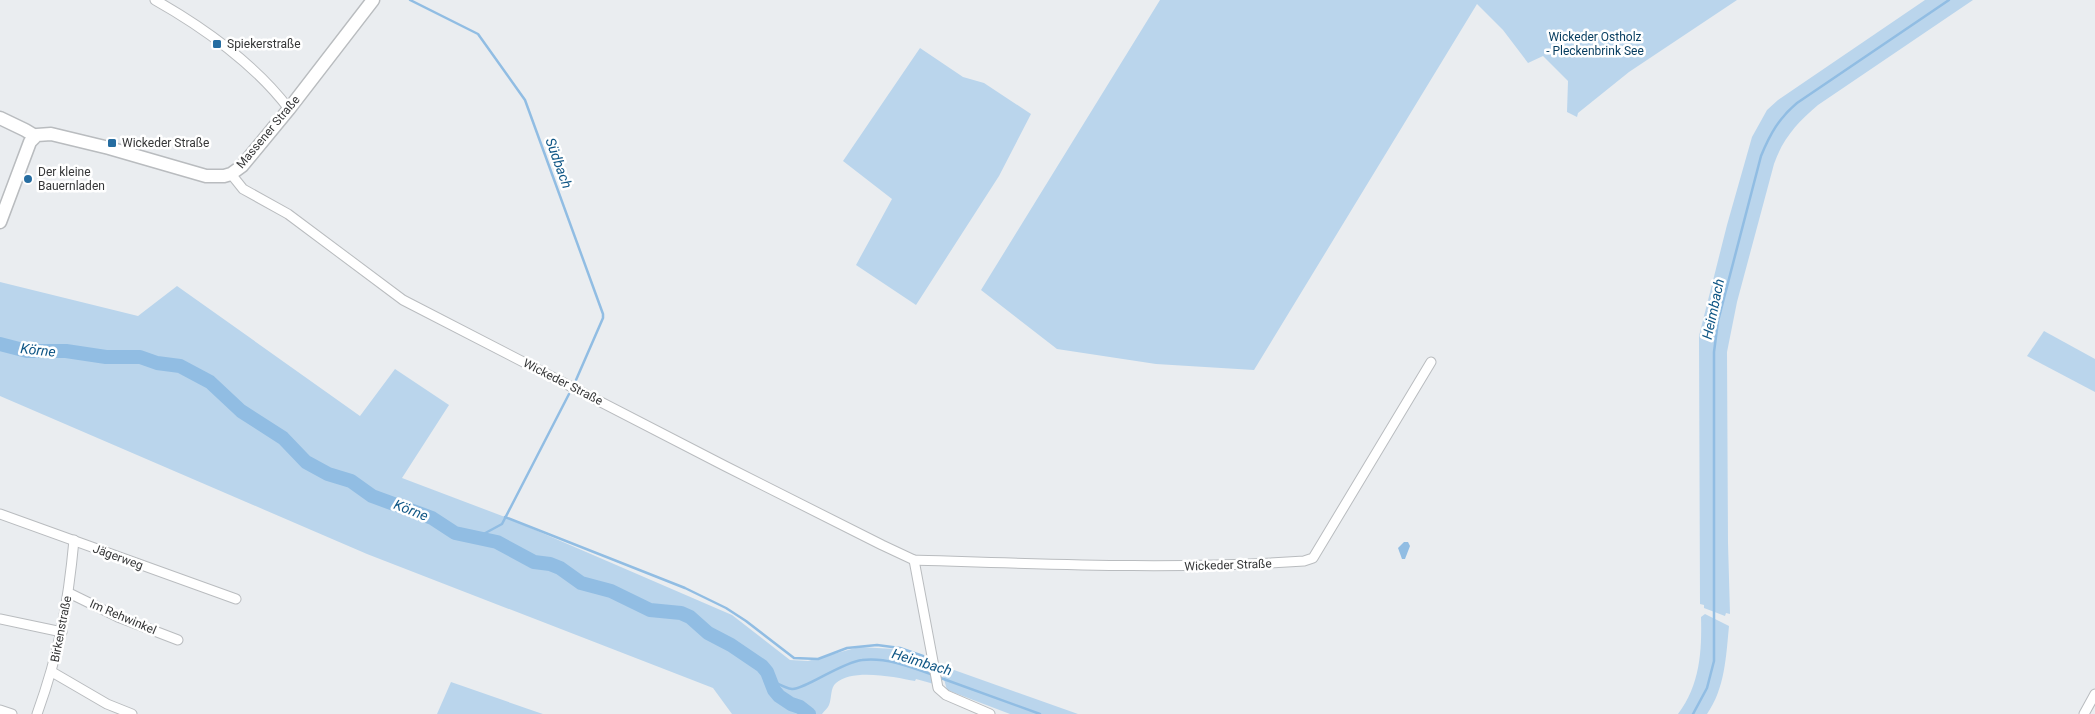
<svg xmlns="http://www.w3.org/2000/svg" width="2095" height="714" viewBox="0 0 2095 714" font-family="Roboto,sans-serif">
  <rect width="100%" height="100%" fill="#eaedf0"/>
  <g fill="#bad5ec">
    <polygon points="1160,0 1737,0 1629,72 1578,113 1577,117 1567,112 1568,81 1543,56 1528,63 1503,30 1477,4 1254,370 1156,364 1057,349 981,290"/>
    <path d="M1925 0H1973L1818 105C1798 122 1783 138 1774 164L1737 302 1727 352 1728 543 1730 614 1726 613 1725 616 1704 608V605L1700 604 1699 336 1727 225 1752 137 1767 110 1778 100Z"/>
    <polygon points="920,48 963,77 984,83 1031,114 999,176 916,305 856,265 892,199 843,161"/>
    <path d="M0 282 138 316 177 286 360 416 395 369 449 405 402 478 505 517 732 615 790 660 808 661 859 647 895 649 925 658 934 684 916 679 915 681C896 677 852 668 836 683 830 688 832 698 829 705 828 708 824 711 822 714H732L713 688 367 554 0 396Z"/>
    <polygon points="2044,331 2095,359 2095,392 2027,356"/>
    <path d="M1705 614 1729 626C1726 657 1725 688 1707 714H1678C1700 685 1702 651 1701 617Z"/>
    <polygon points="940,665 1078,714 1010,714 947,690"/>
    <polygon points="451,682 534,711 543,714 437,714"/>
  </g>
  <polygon fill="#91bde3" points="1404,542 1408,542 1410,546 1405,559 1402,559 1398,548"/>
  <g fill="none" stroke-linecap="round" stroke-linejoin="round">
    <g stroke="#91bde3" stroke-width="2.5">
      <polyline points="410,0 478,34 525,100 603,314 603,318 576,380"/>
      <polyline points="505,517 685,588 726,608 746,621 794,658 818,659 847,648 877,645 900,648 923,656"/>
      <polyline points="478,537 502,524 569,394"/>
      <polyline points="938,677 1040,714"/>
      <path d="M770 680C777 683 785 688 792 689 804 690 842 662 862 660 886 657 911 667 933 675"/>
      <path d="M1693 714 1707 688 1714 661V352L1718 321 1761 156C1770 134 1779 118 1797 103L1949 0"/>
    </g>
    <polyline stroke="#91bde3" stroke-width="14" points="0,344 27,351 66,351 106,357 140,357 157,363 180,366 210,382 241,411 283,438 306,462 328,474 351,481 372,496 432,518 455,533 497,542 534,562 550,564 560,568 581,583 611,591 650,610 681,613 690,617 708,633 731,645 762,666 767,672 774,690 779,696 791,704 800,707 809,714"/>
    <defs>
      <g id="street">
        <path d="M155 0C203 27 256 65 289 109"/>
        <path d="M231 174 243 189 288 214 403 300 725 466 882 545 914 560C1045 564 1174 570 1304 561L1313 558 1431 362"/>
        <polyline points="0,514 236,599"/>
        <polyline points="914,560 938,688 946,695 990,714"/>
        <polyline points="69,593 118,617 178,640"/>
        <polyline points="0,619 62,632"/>
        <polyline points="52,672 107,704 132,714"/>
        <polyline points="0,710 12,714"/>
        <path d="M37 714C59 653 68 605 74 540"/>
        <polyline points="2084,714 2095,694"/>
      </g>
      <g id="secondary">
        <polyline points="0,118 25,130 35,136"/>
        <polyline points="0,222 30,142 37,135 51,134 109,148 206,176 224,176 231,174 242,166 289,109 373,0"/>
      </g>
    </defs>
    <use href="#street" stroke="#b9bcbf" stroke-width="11"/>
    <use href="#secondary" stroke="#b9bcbf" stroke-width="15"/>
    <use href="#street" stroke="#fff" stroke-width="9"/>
    <use href="#secondary" stroke="#fff" stroke-width="12"/>
  </g>
  <g fill="#266da1" stroke="#fff" stroke-width="2">
    <rect x="212" y="39" width="10" height="10" rx="2.5"/>
    <rect x="107" y="138" width="10" height="10" rx="2.5"/>
    <circle cx="28" cy="179" r="5"/>
  </g>
  <g text-anchor="middle" dominant-baseline="central" stroke-width="5" stroke-linejoin="round" paint-order="stroke">
    <g font-size="12" fill="#043b5e" stroke="#fff">
      <text x="1595" y="37">Wickeder Ostholz<tspan x="1595" dy="14">- Pleckenbrink See</tspan></text>
    </g>
    <g font-size="12" fill="#363738" stroke="#fff" text-anchor="start">
      <text x="227" y="44">Spiekerstraße</text>
      <text x="122" y="143">Wickeder Straße</text>
      <text x="38" y="172">Der kleine<tspan x="38" dy="14">Bauernladen</tspan></text>
    </g>
    <g font-size="12" fill="#363738" stroke="#fff">
      <text transform="translate(268 132) rotate(-50)">Massener Straße</text>
      <text transform="translate(563 382) rotate(27)">Wickeder Straße</text>
      <text transform="translate(118 557) rotate(20)">Jägerweg</text>
      <text transform="translate(1228 565) rotate(-2)">Wickeder Straße</text>
      <text transform="translate(123 617) rotate(23)">Im Rehwinkel</text>
      <text transform="translate(61 629) rotate(-79)">Birkenstraße</text>
    </g>
    <g font-size="14" font-style="italic" fill="#0f5685" stroke="#fff">
      <text transform="translate(559 163) rotate(70)">Südbach</text>
      <text transform="translate(1713 309) rotate(-78)">Heimbach</text>
      <text transform="translate(38 350) rotate(6)">Körne</text>
      <text transform="translate(411 510) rotate(21)">Körne</text>
      <text transform="translate(922 662) rotate(17)">Heimbach</text>
    </g>
  </g>
</svg>
